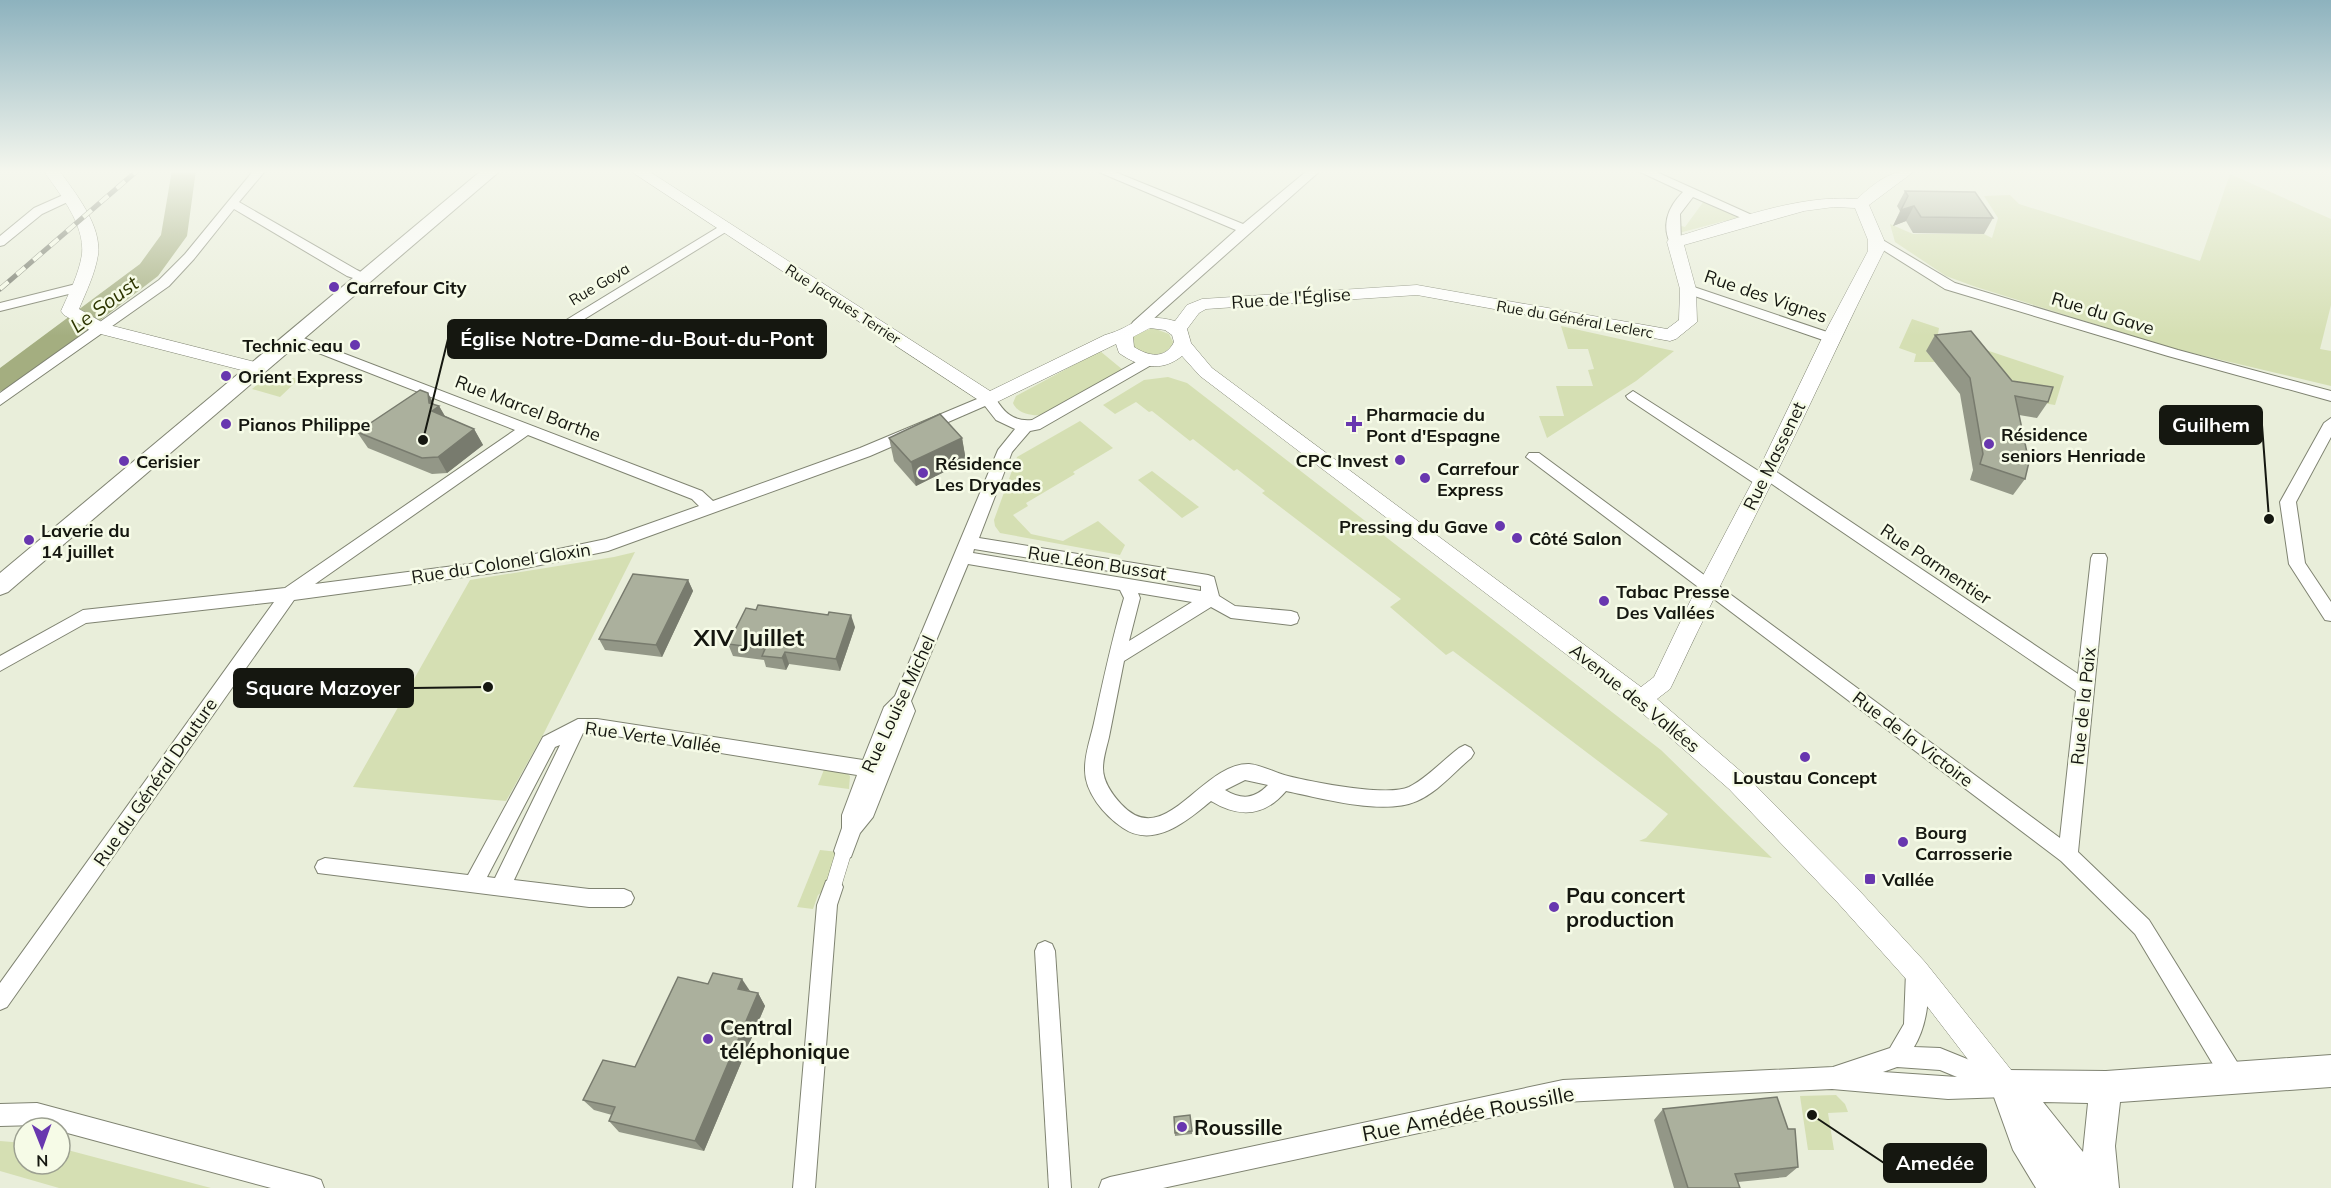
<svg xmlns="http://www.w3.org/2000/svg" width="2331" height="1188" viewBox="0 0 2331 1188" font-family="Mulish,sans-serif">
  <rect width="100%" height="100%" fill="#e9eeda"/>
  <g fill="#d5dfb3">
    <polygon points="2230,174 2331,219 2331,305 2320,349 2331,351 2331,386 2175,349 1976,287 1946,276 1895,242 1890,224 1913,234 1984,234 1992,238 1998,218 1984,196 2010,195 2019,204 2200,261"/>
    <polygon points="1704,201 1741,218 1732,223 1724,221 1679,233 1678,225 1685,227"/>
    <polygon points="1912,319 1939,328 1938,334 2064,376 2055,405 2025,400 1926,351 1935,362 1914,362 1916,354 1899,348"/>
    <polygon points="1561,326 1674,351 1636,381 1547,438 1539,416 1564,416 1556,386 1593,386 1588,370 1594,369 1588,349 1568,349"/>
    <path d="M1153 328 1169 334 1173 342 1172 346C1160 359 1146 355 1133 347L1132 338 1135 334Z"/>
    <path d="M1100 351 1123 370C1107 379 1055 413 1041 415 1031 416 1017 413 1013 403L1016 396Z"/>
    <polygon points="271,373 299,379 280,397 252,389"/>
    <polygon points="1168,377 1187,383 1661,750 1772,858 1639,841 1646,838 1668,814 1453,651 1446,655 1390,607 1401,599 1262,493 1265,491 1237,469 1234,471 1193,439 1190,441 1152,411 1149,412 1136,402 1115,414 1103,405 1144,380"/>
    <polygon points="1080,421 1113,448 1073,472 1075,474 1026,503 1028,506 1013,515 1031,534 1063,541 1098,521 1125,545 1120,555 1000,533 995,526 994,520 1017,457"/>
    <polygon points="1152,471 1199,507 1182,518 1138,480"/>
    <polygon points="635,552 544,733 506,801 353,787 470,580 614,557"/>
    <polygon points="825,767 845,772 850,776 849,789 818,785"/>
    <polygon points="820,850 838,852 827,888 818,895 813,909 797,907"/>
    <polygon points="1836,1095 1845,1104 1848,1112 1828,1113 1834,1150 1808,1150 1800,1096"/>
    <polygon points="0,1141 24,1143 24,1164 60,1164 60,1148 211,1188 59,1188 0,1171"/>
  </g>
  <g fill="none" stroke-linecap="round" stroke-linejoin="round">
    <polygon fill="#a4ae80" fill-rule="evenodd" points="172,170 196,170 187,236 158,276 10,389 0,391 0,368 140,264 161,235"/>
    <defs>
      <polygon id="pedestrian" points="844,844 850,846 852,851 841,887 839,892 833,894 827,892 825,887 836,851 838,846"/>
      <g id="minor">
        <polygon points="254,170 266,170 239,202 357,270 372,278 370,281 365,282 347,276 234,209 194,259 169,286 0,405 0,393 159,280 185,254"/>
        <polygon points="1094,170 1110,170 1243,224 1308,170 1321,170 1143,328 1138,329 1131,325 1133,322 1236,230"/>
        <path d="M1636 170H1652L1763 220 1761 223H1753L1693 197 1680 214 1681 242 1679 245H1671C1661 225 1668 207 1683 192Z"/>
        <polygon points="70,192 74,193 74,199 42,214 4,245 0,246 0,236 34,208"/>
        <polygon points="725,223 731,227 729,230 557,336 552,337 545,333"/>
        <polygon points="1876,236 1955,283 2178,350 2331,391 2331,401 2168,356 1945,289 1872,243 1870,240 1872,237"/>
        <polygon points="80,283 85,284 87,287 85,290 0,311 0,303"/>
        <polygon points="1688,285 1836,335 1838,338 1836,341 1826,341 1683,292 1681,289 1683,286"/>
        <path d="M293 334 702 491 713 501 860 448 989 394 994 396C1003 411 1012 422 1032 420L1143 358H1153L1155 361 1153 364 1040 429 1030 431 1012 452 979 538 1208 575 1214 577 1219 596 1235 606 1291 611 1297 613 1299 618 1297 623 1291 625 1231 618 1211 607 1124 661C1119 686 1114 711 1109 737 1107 746 1103 758 1103 768 1103 782 1112 794 1121 804 1165 852 1201 763 1249 764 1262 765 1275 773 1288 776 1312 782 1387 797 1409 787 1427 778 1443 760 1459 748L1465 745 1471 748 1474 753 1471 758C1454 772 1438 792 1417 801 1383 816 1321 798 1286 791 1264 817 1239 818 1211 801 1187 821 1154 849 1123 828 1104 815 1084 792 1085 768 1085 753 1091 737 1094 723 1103 681 1112 639 1124 598L1120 590 968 564 911 701 915 711 873 817 860 833 851 857 844 860 837 857 834 851 842 828V815L857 775 597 733H583L514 880 589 889H624L631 892 634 898 631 904 624 907H589L318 873 315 867 318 861 325 858 468 875 543 737 578 719H597L863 760 884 707 895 696 998 450 1015 429 996 420 985 406 870 456 608 551 516 570 294 600 7 1007 0 1010V983L274 602 86 623 0 671V656L83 610 285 588 515 430 288 341 286 338ZM528 435 692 499 699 506 606 539 516 558 315 584ZM974 549 1201 586V591L973 553ZM1138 593 1192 602 1129 641 1140 598ZM560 745 495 878 487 877 555 747ZM1245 780 1268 785C1254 799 1242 800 1225 790Z"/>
        <polygon points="1633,391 1760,472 1767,468 1772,469 2078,674 2091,558 2093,554 2105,554 2107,558 2078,852 2149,920 2242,1070 2245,1078 2242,1086 2234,1089 2226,1086 2135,934 2061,861 1526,457 1529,453 1539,453 2060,838 2076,691 1769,482 1762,486 1757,485 1628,399 1626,396"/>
        <polygon points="2331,418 2331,437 2296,502 2305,563 2331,602 2331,621 2325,620 2289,564 2280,502 2324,423"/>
        <polygon points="833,878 840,881 843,887 837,905 815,1188 793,1188 817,905 826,881"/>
        <polygon points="1045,941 1052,944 1055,951 1071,1188 1049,1188 1035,951 1038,944"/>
        <path d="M1916 962 1923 965C1933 988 1927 1026 1914 1047L1940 1048 2014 1078 2017 1086 2014 1094 2006 1097 1948 1099 1832 1089 1563 1102 1163 1188H1099L1102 1180 1110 1177 1563 1080 1833 1067 1890 1048 1904 1024 1906 972 1909 965ZM1897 1067 1940 1070 1957 1077 1883 1072Z"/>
        <polygon points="37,1103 313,1177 321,1180 324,1188 271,1188 60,1131 60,1128 37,1125 0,1126 0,1104"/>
      </g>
      <g id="tertiary">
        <path d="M43 170H59C75 193 102 225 98 255 95 274 86 292 79 309L105 324 263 364 266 368 263 372 257 374 93 332 64 315 61 311C69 293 79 274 82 254 85 224 59 193 43 170Z"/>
        <path d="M629 170H647L990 391 1105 335C1135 327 1137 311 1175 321L1187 305 1202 299 1417 285 1667 329 1679 320 1680 289 1667 242 1669 239C1729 222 1795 194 1857 199 1876 182 1890 170 1916 170L1869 205 1884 240V251C1847 324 1813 400 1776 474 1742 543 1706 612 1673 683L1670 689 1657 699 1745 775 1856 887 1925 962 2016 1076 2020 1086 2016 1096 2006 1100 1996 1096 1907 980 1838 903 1729 789 1633 705 1200 376 1182 356C1161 373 1139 367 1119 353L1116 344 995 403H983ZM1834 207 1855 208 1868 240V251L1822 338 1757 473 1698 585 1654 677 1641 687 1212 368 1191 343 1187 329 1199 313 1206 309 1417 295 1670 341 1676 339 1697 322 1696 289 1684 245 1804 211ZM1150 328 1165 330 1172 335 1174 342C1165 360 1148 356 1134 347L1133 337Z"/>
      </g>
      <g id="secondary">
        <polygon points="482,170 501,170 8,592 0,595 0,573"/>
        <path d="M2331 1055V1087L2120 1102 2115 1146 2119 1188H2036L2013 1150 1990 1086 1995 1075 2006 1070 2106 1071ZM2043 1102 2088 1103 2083 1152Z"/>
      </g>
    </defs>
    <use href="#pedestrian" stroke="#7f8371" stroke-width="1"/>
    <use href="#minor" stroke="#7f8371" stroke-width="2"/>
    <use href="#tertiary" stroke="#7f8371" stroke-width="1"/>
    <use href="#secondary" stroke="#7f8371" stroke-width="2"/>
    <use href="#pedestrian" fill="#fff" fill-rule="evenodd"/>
    <use href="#minor" fill="#fff" fill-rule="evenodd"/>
    <use href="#tertiary" fill="#fff" fill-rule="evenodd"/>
    <use href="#secondary" fill="#fff" fill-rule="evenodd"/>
    <defs>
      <polyline id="rail" points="0,289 138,170"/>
    </defs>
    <use href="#rail" stroke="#73776a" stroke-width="5"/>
    <use href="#rail" stroke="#f6fbe7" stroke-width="4" stroke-dasharray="11" stroke-linecap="butt"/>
  </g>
  <g fill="#939787">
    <polygon points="1905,191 1993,218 1984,234 1913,233 1906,221 1893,226 1900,211 1897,206"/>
    <polygon points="1935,335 2048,402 2037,418 2019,415 2025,479 2013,495 1970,480 1973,470 1960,394 1926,351"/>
    <polygon points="435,405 439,406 445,416 474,429 483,445 447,473 432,474 368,448 357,432"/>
    <polygon points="889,438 962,438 966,461 916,486 894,461"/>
    <polygon points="688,580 693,591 662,657 605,650 599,639"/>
    <polygon points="756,610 855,627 840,671 789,664 786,670 766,667 764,660 733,656 728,644"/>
    <polygon points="708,984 758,993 765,1006 704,1151 619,1132 609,1121 612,1115 594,1110 583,1100 635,1067"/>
    <polygon points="1663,1109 1798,1167 1786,1177 1738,1182 1740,1188 1674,1188 1654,1120"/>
    <polygon points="1174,1117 1192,1131 1192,1134 1175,1136"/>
  </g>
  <g fill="#787b6e">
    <polygon points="1914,206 1906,221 1893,226 1901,210"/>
    <polygon points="428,393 436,408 439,406 448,422 432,411 429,403"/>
    <polygon points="474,429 483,445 447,473 438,457"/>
    <polygon points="962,438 966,461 916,486 911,462"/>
    <polygon points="688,580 693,591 662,657 656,645"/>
    <polygon points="851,615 855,627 840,671 836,659"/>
    <polygon points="785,652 789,664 786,670 782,658"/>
    <polygon points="742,979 750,991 738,989"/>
    <polygon points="758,993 765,1006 704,1151 695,1141"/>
  </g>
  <g fill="#abb09d" stroke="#787b6e" stroke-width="1.5">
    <polygon points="1905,191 1975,192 1993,218 1921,217 1914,206 1901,210 1908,196"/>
    <polygon points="1971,331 2012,381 2053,387 2048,402 2015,396 2029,462 2025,479 1980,464 1983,454 1970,378 1935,335"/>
    <polygon points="420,390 428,393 429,403 439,406 432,411 474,429 438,457 422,458 357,432"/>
    <polygon points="940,414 962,438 911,462 889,438"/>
    <polygon points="633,574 688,580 656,645 599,639"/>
    <polygon points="758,605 828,615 829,612 851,615 836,659 785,652 782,658 762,656 765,649 728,644 746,608 756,610"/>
    <polygon points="713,973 742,979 738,989 758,993 695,1141 609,1121 615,1107 583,1100 603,1060 635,1067 678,977 708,984"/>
    <polygon points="1777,1097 1788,1129 1795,1129 1798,1167 1735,1174 1740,1188 1688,1188 1663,1109"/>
    <polygon points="1190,1115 1192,1131 1175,1133 1174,1117"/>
  </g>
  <linearGradient id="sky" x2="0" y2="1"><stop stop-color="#8db2be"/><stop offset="0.51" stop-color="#f5f7ee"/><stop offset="1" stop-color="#f5f7ee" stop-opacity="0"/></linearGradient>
  <rect width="2331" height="336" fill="url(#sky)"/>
  <g fill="#6837af" stroke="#f6fbe7" stroke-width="2">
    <circle cx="334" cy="287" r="6"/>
    <circle cx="355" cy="345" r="6"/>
    <circle cx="226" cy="376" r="6"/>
    <circle cx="226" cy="424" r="6"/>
    <path d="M1351 415h6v6h6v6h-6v6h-6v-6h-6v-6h6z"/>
    <circle cx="1989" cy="444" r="6"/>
    <circle cx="1400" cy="460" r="6"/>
    <circle cx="124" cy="461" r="6"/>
    <circle cx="923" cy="473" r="6"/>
    <circle cx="1425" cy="478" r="6"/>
    <circle cx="1500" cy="526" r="6"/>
    <circle cx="1517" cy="538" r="6"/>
    <circle cx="29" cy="540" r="6"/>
    <circle cx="1604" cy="601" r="6"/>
    <circle cx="1805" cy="757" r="6"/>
    <circle cx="1903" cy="842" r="6"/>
    <rect x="1864" y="873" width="12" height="12" rx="3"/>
    <circle cx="1554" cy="907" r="6"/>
    <circle cx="708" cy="1039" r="6"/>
    <circle cx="1182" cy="1127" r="6"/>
  </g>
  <g text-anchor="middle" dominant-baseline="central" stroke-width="5" stroke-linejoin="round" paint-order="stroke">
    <g font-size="15" fill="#151710" stroke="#f6fbe7">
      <text transform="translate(599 284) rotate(-31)">Rue Goya</text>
      <text transform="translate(843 304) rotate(33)">Rue Jacques Terrier</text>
      <text transform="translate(1575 319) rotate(10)">Rue du Général Leclerc</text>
    </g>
    <g font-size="18" font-weight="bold" fill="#151710" stroke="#f6fbe7" text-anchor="start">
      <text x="346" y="287">Carrefour City</text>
      <text x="343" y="345" text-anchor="end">Technic eau</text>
      <text x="238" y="376">Orient Express</text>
      <text x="1366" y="414">Pharmacie du<tspan x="1366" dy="21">Pont d'Espagne</tspan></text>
      <text x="238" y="424">Pianos Philippe</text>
      <text x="2001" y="434">Résidence<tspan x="2001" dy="21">seniors Henriade</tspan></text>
      <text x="1388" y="460" text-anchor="end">CPC Invest</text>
      <text x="136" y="461">Cerisier</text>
      <text x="935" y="463">Résidence<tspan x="935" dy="21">Les Dryades</tspan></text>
      <text x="1437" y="468">Carrefour<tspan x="1437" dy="21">Express</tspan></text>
      <text x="1488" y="526" text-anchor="end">Pressing du Gave</text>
      <text x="41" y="530">Laverie du<tspan x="41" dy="21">14 juillet</tspan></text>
      <text x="1529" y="538">Côté Salon</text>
      <text x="1616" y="591">Tabac Presse<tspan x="1616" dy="21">Des Vallées</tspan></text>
      <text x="1805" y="777" text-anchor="middle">Loustau Concept</text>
      <text x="1915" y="832">Bourg<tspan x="1915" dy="21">Carrosserie</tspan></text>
      <text x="1882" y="879">Vallée</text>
    </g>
    <g font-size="18" fill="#151710" stroke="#f6fbe7">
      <text transform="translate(1766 296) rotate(19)">Rue des Vignes</text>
      <text transform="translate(1291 298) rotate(-4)">Rue de l'Église</text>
      <text transform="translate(2103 313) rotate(17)">Rue du Gave</text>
      <text transform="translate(528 408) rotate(21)">Rue Marcel Barthe</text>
      <text transform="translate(1774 456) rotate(-64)">Rue Massenet</text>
      <text transform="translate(501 563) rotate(-9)">Rue du Colonel Gloxin</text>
      <text transform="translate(1097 563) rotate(9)">Rue Léon Bussat</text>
      <text transform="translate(1936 564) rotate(34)">Rue Parmentier</text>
      <text transform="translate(1635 698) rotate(39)">Avenue des Vallées</text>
      <text transform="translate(898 704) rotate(-65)">Rue Louise Michel</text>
      <text transform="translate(2083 706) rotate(-84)">Rue de la Paix</text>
      <text transform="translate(653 737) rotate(8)">Rue Verte Vallée</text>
      <text transform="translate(1913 739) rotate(37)">Rue de la Victoire</text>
      <text transform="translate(155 782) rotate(-55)">Rue du Général Dauture</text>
    </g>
    <g font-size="20" font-style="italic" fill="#2d3500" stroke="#f6fbe7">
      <text transform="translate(104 304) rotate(-37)">Le Soust</text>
    </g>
    <g font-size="21" font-weight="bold" fill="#151710" stroke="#f6fbe7" text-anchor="start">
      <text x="1566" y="895">Pau concert<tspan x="1566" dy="24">production</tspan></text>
      <text x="720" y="1027">Central<tspan x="720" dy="24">téléphonique</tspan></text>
      <text x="1194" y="1127">Roussille</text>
    </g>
    <g font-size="21" fill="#151710" stroke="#f6fbe7">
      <text transform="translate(1468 1113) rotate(-11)">Rue Amédée Roussille</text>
    </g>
    <g font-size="24" font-weight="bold" fill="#151710" stroke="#f6fbe7">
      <text x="749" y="637">XIV Juillet</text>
    </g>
  </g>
  <path fill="none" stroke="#151710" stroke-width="2" d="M423 440L448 339M2269 519L2262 425M488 687L413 688M1812 1115L1884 1163"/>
  <g fill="#151710" stroke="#f6fbe7" stroke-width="2">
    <circle cx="423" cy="440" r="6"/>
    <circle cx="2269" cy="519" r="6"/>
    <circle cx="488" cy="687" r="6"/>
    <circle cx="1812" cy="1115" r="6"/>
  </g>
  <g fill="#151710" stroke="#151710" stroke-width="2">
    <rect x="448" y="320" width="378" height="38" rx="6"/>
    <rect x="2160" y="406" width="102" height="38" rx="6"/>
    <rect x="234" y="669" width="179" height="38" rx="6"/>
    <rect x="1884" y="1144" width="102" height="38" rx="6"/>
  </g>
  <g font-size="20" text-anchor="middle" font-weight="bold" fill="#fff">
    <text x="637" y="346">Église Notre-Dame-du-Bout-du-Pont</text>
    <text x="2211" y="432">Guilhem</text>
    <text x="323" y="695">Square Mazoyer</text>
    <text x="1935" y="1170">Amedée</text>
  </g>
  <g transform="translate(42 1146) rotate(179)"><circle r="28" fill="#f6fbe7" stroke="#9ca091" stroke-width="1.5"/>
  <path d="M0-4.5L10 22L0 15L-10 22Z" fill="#6837af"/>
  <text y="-9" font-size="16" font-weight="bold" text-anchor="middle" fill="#151710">N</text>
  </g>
</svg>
